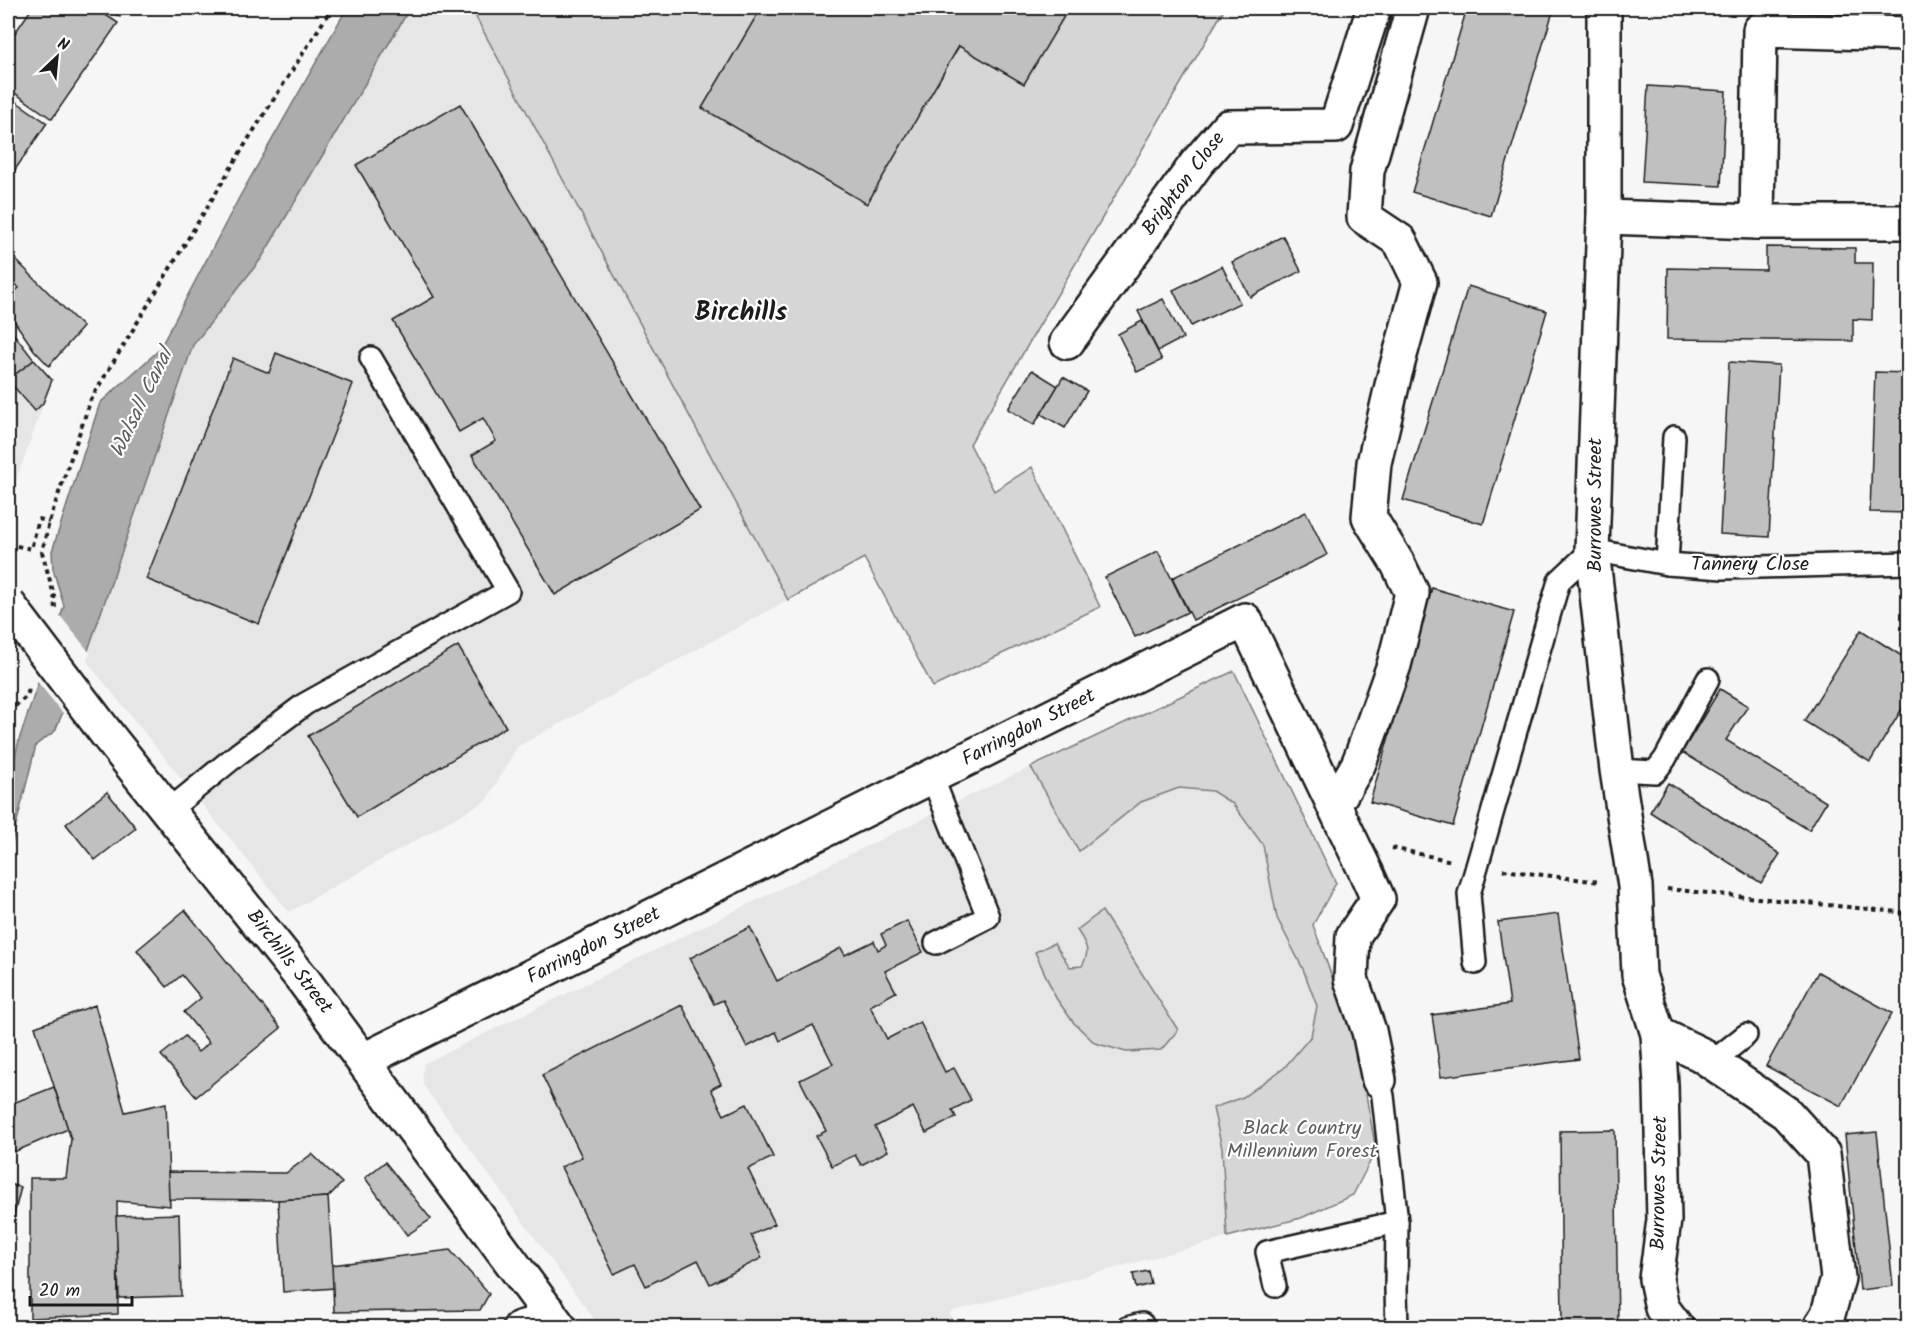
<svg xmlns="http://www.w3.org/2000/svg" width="1916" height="1335" viewBox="0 0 1916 1335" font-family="Kalam,sans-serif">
  <rect width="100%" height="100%" fill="#f6f6f6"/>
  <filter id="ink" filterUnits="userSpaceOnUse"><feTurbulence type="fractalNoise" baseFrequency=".0167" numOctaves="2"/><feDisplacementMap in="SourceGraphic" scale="12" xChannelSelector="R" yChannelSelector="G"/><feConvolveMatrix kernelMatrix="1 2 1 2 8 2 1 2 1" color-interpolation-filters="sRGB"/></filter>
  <g filter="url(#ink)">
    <g fill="#e6e6e6">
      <polygon points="410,8 471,8 788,600 517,747 487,800 289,912 85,659 193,345 261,259"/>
      <polygon points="8,326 25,350 52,380 8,503"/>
      <polygon points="1234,671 1336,883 1313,925 1357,1045 1376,1150 1353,1195 1301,1218 950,1312 954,1327 600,1327 423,1085 423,1064 969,796"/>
    </g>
    <g fill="#d6d6d6" stroke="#797979" stroke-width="1.5">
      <polygon points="471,8 1225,8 970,444 994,491 1032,467 1100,607 933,687 864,558 788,600"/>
      <polygon points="1234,671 1336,883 1313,925 1357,1045 1376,1150 1353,1195 1301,1218 1227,1237 1222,1148 1213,1108 1243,1097 1284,1068 1311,1036 1317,1006 1303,969 1277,918 1263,845 1233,804 1212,791 1179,788 1141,802 1079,851 1031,767"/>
      <path d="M1102 911 1178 1030 1161 1050 1126 1052 1095 1043 1073 1022 1056 998 1035 952 1054 943 1070 967 1082 966C1091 950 1086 944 1077 930Z"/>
    </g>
    <polygon fill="#acacac" stroke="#727272" stroke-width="1.5" points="347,8 410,8 261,259 193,345 85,659 55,731 36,745 8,858 8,786 19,740 64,606 53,569 52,551 100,403 159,350 240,196"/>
    <polygon fill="#f6f6f6" points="58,613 90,653 65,716 36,680"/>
    <g fill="#c0c0c0" stroke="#1c1c1c" stroke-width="1.5">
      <polygon points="32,8 95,8 118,23 52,119 8,88 8,43"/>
      <polygon points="106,8 126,8 120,17"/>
      <polygon points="761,8 1069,8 1024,84 959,46 867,204 702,108"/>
      <polygon points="1467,8 1554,8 1491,216 1412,192"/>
      <polygon points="1751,8 1908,8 1908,21 1751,16"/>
      <polygon points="1648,86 1726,91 1721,186 1642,182"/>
      <polygon points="8,96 47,123 8,180"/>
      <polygon points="460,104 700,510 555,595 472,455 496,441 483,418 459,432 393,321 434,297 356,165"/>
      <polygon points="1283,236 1301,271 1250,297 1232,262"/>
      <polygon points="1766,247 1855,248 1855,263 1873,263 1872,320 1853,319 1853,341 1667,339 1668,268 1766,270"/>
      <polygon points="8,252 83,327 49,366 34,350 8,312 8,298 19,288 8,276"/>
      <polygon points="1222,266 1240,303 1191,326 1173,290"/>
      <polygon points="1468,286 1547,311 1483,524 1403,500"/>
      <polygon points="1163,299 1183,338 1158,351 1138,311"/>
      <polygon points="1142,321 1162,360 1137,372 1118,334"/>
      <polygon points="10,329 34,360 13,376 8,374 8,331"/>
      <polygon points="276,353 353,384 259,624 146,579 233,358 269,373"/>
      <polygon points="34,360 52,380 43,403 35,411 8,380"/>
      <polygon points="1729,362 1779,365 1769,537 1720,534"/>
      <polygon points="1032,370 1058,386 1034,425 1008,409"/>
      <polygon points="1875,372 1908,373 1908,513 1870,512"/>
      <polygon points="1063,377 1087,391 1065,428 1041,414"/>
      <polygon points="1306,512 1327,555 1193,620 1172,578"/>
      <polygon points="1158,551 1188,612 1135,637 1105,577"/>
      <polygon points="1432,588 1514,612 1453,826 1370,802"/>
      <polygon points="1861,630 1908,660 1908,699 1870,762 1804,721"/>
      <polygon points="458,646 506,727 357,817 308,736"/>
      <polygon points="1720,689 1748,706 1726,740 1826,802 1809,830 1682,752"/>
      <polygon points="1668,783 1780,854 1761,883 1650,812"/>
      <polygon points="107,792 136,828 95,860 66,824"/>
      <polygon points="185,910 281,1028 196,1097 161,1055 185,1036 198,1052 209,1043 184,1012 201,998 182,975 167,987 137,950"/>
      <polygon points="1558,914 1579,1059 1441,1077 1432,1015 1510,1004 1498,922"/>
      <polygon points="907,921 923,952 885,971 896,992 870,1006 887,1039 920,1022 945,1072 954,1068 971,1100 952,1110 956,1117 926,1133 913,1107 875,1127 888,1151 861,1165 855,1155 832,1166 816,1136 826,1131 800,1080 833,1064 813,1025 780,1041 776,1032 747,1047 723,1000 714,1004 690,958 750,927 777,981 841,948 845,955 874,941 878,950 886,945 881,934"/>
      <polygon points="1818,972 1892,1013 1841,1106 1766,1066"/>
      <polygon points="95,1005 125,1112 166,1103 170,1206 117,1201 118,1314 30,1318 30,1178 66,1178 71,1139 35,1027"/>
      <polygon points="682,1005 721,1084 711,1089 724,1115 747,1104 773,1157 748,1169 775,1224 751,1235 762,1258 710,1284 698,1260 646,1286 635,1264 614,1274 561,1167 582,1157 542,1075"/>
      <polygon points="54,1087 68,1129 14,1152 8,1128 8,1105"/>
      <polygon points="1615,1130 1618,1328 1562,1328 1560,1131"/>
      <polygon points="1877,1132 1893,1286 1860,1290 1845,1135"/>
      <polygon points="312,1154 342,1183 328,1197 278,1200 169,1199 168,1172 286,1173"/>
      <polygon points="385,1162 431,1219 407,1235 365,1178"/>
      <polygon points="8,1184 21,1187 8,1239"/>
      <polygon points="328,1197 334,1288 283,1292 278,1200"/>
      <polygon points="179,1214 181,1296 119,1298 116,1216"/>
      <polygon points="450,1250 489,1294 480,1310 334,1312 332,1265"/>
      <polygon points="1148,1271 1151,1284 1136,1288 1133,1274"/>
      <polygon points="11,1276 10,1322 8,1322 8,1277"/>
    </g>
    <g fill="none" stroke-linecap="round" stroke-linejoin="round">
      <defs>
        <g id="lane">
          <polyline points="1667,564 1674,437"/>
          <polyline points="1617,770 1655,772 1665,759 1708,679"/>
          <polyline points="932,777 988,917 936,943"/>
          <polyline points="168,811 238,754 305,704 508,591 371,358"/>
          <polyline points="1475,963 1469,894 1559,581 1592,550 1667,564 1723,568 1908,563"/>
          <polyline points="1712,1062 1746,1035"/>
          <polyline points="1379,1080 1383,1096 1397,1222 1396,1289 1397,1328"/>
          <polyline points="1275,1286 1267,1252 1397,1222"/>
          <polyline points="1127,1328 1142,1324"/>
        </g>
        <g id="street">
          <polyline points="1604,8 1604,217 1592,550 1617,770 1635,886 1639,975 1658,1034 1661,1085 1664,1220 1656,1279 1662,1308 1677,1328"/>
          <polyline points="1604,217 1757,222 1760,30 1908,34"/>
          <polyline points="1757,222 1908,222"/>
          <polyline points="1067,342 1197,163 1228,127 1336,126 1374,8"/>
          <polyline points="1334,806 1358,765 1362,755 1394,665 1412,593 1398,564 1369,517 1374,463 1394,377 1420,282 1400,241 1364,217 1367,171 1413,8"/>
          <polyline points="1658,1034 1700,1054 1786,1113 1823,1154 1838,1278 1828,1314 1820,1328"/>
          <polyline points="364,1060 1245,620 1366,872 1378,899 1353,936 1351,979 1369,1031 1379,1080"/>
          <polyline points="520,1328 531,1325 549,1312"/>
        </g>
        <polyline id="secondary" points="109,737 304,981 560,1328"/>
      </defs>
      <use href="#lane" stroke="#1c1c1c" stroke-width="26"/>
      <use href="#street" stroke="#1c1c1c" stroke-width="38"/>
      <use href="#secondary" stroke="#1c1c1c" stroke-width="38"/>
      <g stroke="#1c1c1c" stroke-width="4" stroke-dasharray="4.5 4.5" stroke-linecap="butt">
        <polyline points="8,544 31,549 39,519 49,522"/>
        <polyline points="55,608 54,595 42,552 49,522 91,399 249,138 332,8"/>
        <polyline points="8,712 27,696 29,689"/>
        <polyline points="1392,848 1452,861"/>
        <polyline points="1503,870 1600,882"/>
        <polyline points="1667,889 1908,913"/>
      </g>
      <use href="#lane" stroke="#fff" stroke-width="21"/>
      <use href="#street" stroke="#fff" stroke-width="33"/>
      <use href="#secondary" stroke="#fff" stroke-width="33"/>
      <defs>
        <polyline id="secondary-bridge" points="8,604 109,737"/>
      </defs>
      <use href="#secondary-bridge" stroke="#1c1c1c" stroke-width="38" stroke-linecap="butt"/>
      <use href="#secondary-bridge" stroke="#fff" stroke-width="33"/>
    </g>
  </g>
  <g text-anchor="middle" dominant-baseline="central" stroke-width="4.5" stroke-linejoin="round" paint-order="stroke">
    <g font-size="20" fill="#1c1c1c" stroke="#fff">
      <text transform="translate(1184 184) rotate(-53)">Brighton Close</text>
      <text transform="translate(1596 505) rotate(-90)">Burrowes Street</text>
      <text x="1750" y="565">Tannery Close</text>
      <text transform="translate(1029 728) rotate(-27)">Farringdon Street</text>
      <text transform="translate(594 946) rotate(-27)">Farringdon Street</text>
      <text transform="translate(289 962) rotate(52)">Birchills Street</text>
      <text transform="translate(1660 1183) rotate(-89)">Burrowes Street</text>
    </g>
    <g font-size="20" fill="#5d5d5d" stroke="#fff">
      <text x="1302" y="1129">Black Country<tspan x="1302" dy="23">Millennium Forest</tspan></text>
    </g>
    <g font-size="21" font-style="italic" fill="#5d5d5d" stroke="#fff">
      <text transform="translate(142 403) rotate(-64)">Walsall Canal</text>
    </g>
    <g font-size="26" font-weight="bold" fill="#1c1c1c" stroke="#fff">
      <text x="741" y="313">Birchills</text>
    </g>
  </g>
  <rect width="1916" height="1335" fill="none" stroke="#fff" stroke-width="30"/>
  <rect x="15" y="15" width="1886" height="1305" fill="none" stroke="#1c1c1c" stroke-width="2" filter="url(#ink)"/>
  <g transform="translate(57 57) rotate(26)" stroke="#ffffff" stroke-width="4.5" paint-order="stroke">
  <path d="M0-4.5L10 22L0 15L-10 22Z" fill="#1c1c1c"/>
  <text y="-9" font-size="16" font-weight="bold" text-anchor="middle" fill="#1c1c1c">N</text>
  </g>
  <path d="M30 1296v9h102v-9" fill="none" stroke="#1c1c1c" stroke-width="3"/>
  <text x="39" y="1296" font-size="18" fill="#1c1c1c" stroke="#ffffff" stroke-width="4.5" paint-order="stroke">20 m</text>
</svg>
